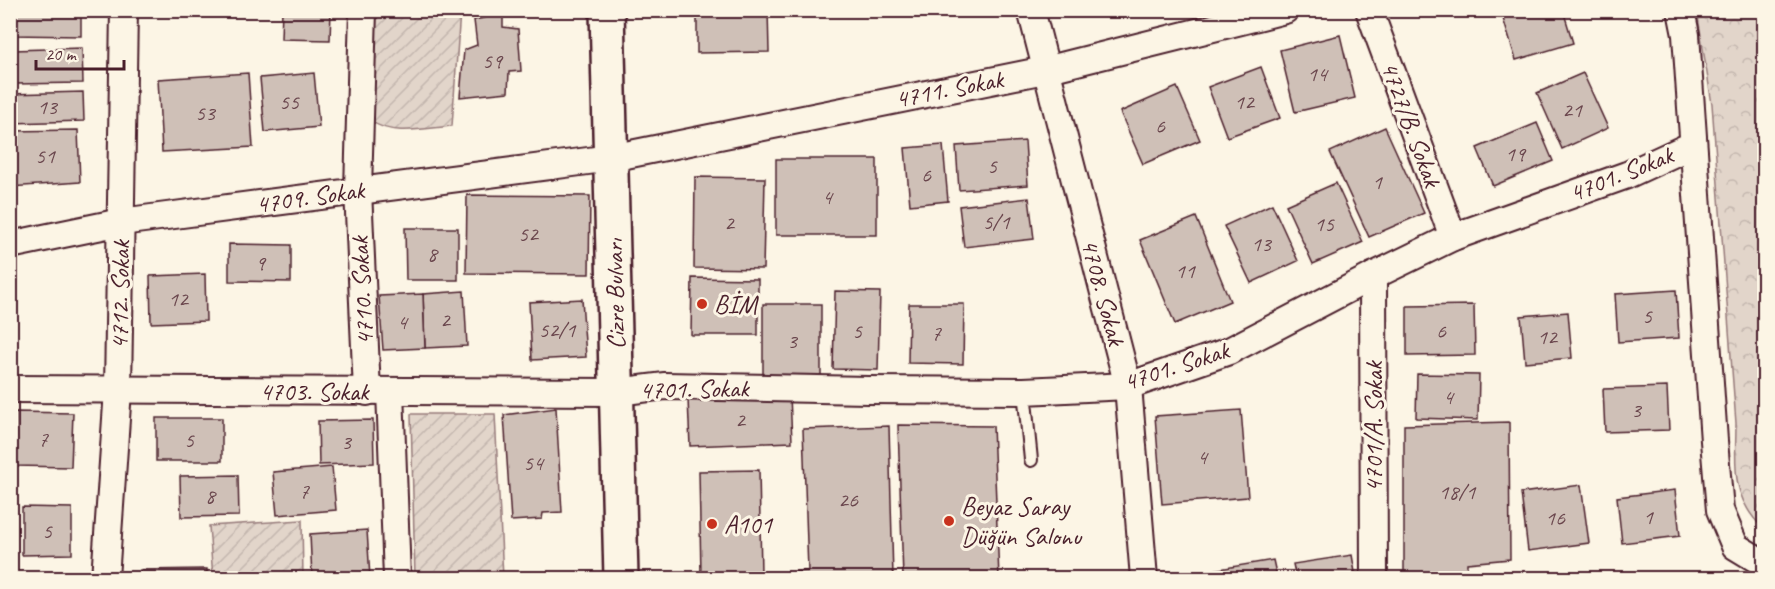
<svg xmlns="http://www.w3.org/2000/svg" width="1775" height="589" viewBox="0 0 1775 589" font-family="Caveat,sans-serif">
  <defs>
    <pattern id="park-crowns" width="20" height="18" patternUnits="userSpaceOnUse" patternTransform="scale(1.5)"><rect width="20" height="18" fill="#e2d5ca"/><path d="M2 6a3 3 0 1 1 6 0M12 15a3 3 0 1 1 6 0" fill="none" stroke="#c3b6ae"/></pattern>
    <pattern id="garden-furrows" width="10" height="10" patternUnits="userSpaceOnUse" patternTransform="scale(1.5)"><rect width="10" height="10" fill="#e2d5ca"/><path d="M-1 1l2-2M0 10L10 0M9 11l2-2" fill="none" stroke="#c3b6ae"/></pattern>
  </defs>
  <rect width="100%" height="100%" fill="#fcf5e5"/>
  <filter id="ink" filterUnits="userSpaceOnUse"><feTurbulence type="fractalNoise" baseFrequency=".0167" numOctaves="2"/><feDisplacementMap in="SourceGraphic" scale="12" xChannelSelector="R" yChannelSelector="G"/><feConvolveMatrix kernelMatrix="1 2 1 2 8 2 1 2 1" color-interpolation-filters="sRGB"/></filter>
  <g filter="url(#ink)">
    <path fill="url(#park-crowns)" stroke="#967a7a" stroke-width="1.5" d="M1697 11H1764V522L1758 523C1730 492 1736 462 1736 423L1712 104Z"/>
    <g fill="url(#garden-furrows)" stroke="#967a7a" stroke-width="1.5">
      <path d="M372 11H460L452 126C426 128 392 137 371 121Z"/>
      <polygon points="411,414 495,414 503,578 415,578"/>
      <polygon points="302,520 303,578 213,578 209,526"/>
    </g>
    <g fill="#cfc0b7" stroke="#4a1f2b" stroke-width="1.5">
      <polygon points="12,10 81,10 81,36 11,35"/>
      <polygon points="282,10 331,10 330,40 281,39"/>
      <polygon points="697,10 768,10 769,52 697,53"/>
      <polygon points="1508,10 1563,10 1573,43 1516,60 1501,12"/>
      <polygon points="503,14 503,27 518,29 521,71 509,72 508,92 460,97 464,50 477,45 474,20"/>
      <polygon points="1340,35 1355,98 1295,112 1280,50"/>
      <polygon points="82,48 83,83 13,84 13,50"/>
      <polygon points="1261,67 1280,118 1227,137 1208,87"/>
      <polygon points="248,73 253,147 162,152 158,79"/>
      <polygon points="314,73 319,127 265,132 260,78"/>
      <polygon points="1583,73 1608,128 1562,149 1537,93"/>
      <polygon points="1177,87 1200,140 1143,164 1120,112"/>
      <polygon points="83,92 84,121 10,123 10,94"/>
      <polygon points="1537,123 1553,161 1493,186 1477,148"/>
      <polygon points="1385,127 1424,213 1369,237 1330,152"/>
      <polygon points="78,130 80,182 10,187 10,131"/>
      <polygon points="1025,141 1028,185 959,190 956,146"/>
      <polygon points="943,145 948,201 910,205 905,148"/>
      <rect x="776" y="159" width="101" height="76"/>
      <polygon points="695,177 765,178 763,269 694,268"/>
      <polygon points="1336,183 1363,242 1313,264 1286,205"/>
      <polygon points="467,195 590,196 589,274 466,273"/>
      <polygon points="1029,198 1034,239 964,247 959,206"/>
      <polygon points="1272,204 1298,261 1251,283 1224,226"/>
      <polygon points="1196,217 1230,301 1175,324 1140,240"/>
      <polygon points="405,228 458,228 458,280 406,280"/>
      <polygon points="229,244 291,245 291,282 229,281"/>
      <polygon points="205,274 206,321 151,323 150,276"/>
      <polygon points="692,278 758,279 758,335 691,335"/>
      <polygon points="1676,290 1679,338 1618,342 1615,294"/>
      <polygon points="464,291 467,346 425,348 423,294"/>
      <polygon points="835,291 880,292 878,370 833,369"/>
      <polygon points="423,294 425,348 383,350 379,296"/>
      <polygon points="582,299 586,357 532,360 529,302"/>
      <polygon points="763,304 821,304 821,377 763,378"/>
      <polygon points="909,304 964,304 963,364 908,363"/>
      <polygon points="1474,305 1475,355 1407,356 1407,306"/>
      <polygon points="1568,312 1572,358 1525,362 1521,316"/>
      <polygon points="1417,374 1479,375 1478,420 1416,418"/>
      <polygon points="1667,387 1669,430 1605,432 1603,389"/>
      <polygon points="790,395 792,442 690,446 688,399"/>
      <polygon points="556,408 562,512 543,513 542,519 511,521 504,415"/>
      <polygon points="1241,410 1248,497 1162,504 1155,416"/>
      <polygon points="15,412 73,413 71,467 14,466"/>
      <rect x="156" y="418" width="66" height="43"/>
      <polygon points="373,420 374,463 319,465 318,421"/>
      <polygon points="1509,422 1510,559 1467,563 1467,578 1404,578 1404,425"/>
      <polygon points="898,425 993,426 999,578 903,578"/>
      <polygon points="889,426 893,578 794,578 794,572 808,571 803,429"/>
      <polygon points="332,467 336,510 277,515 273,472"/>
      <polygon points="759,470 761,574 701,575 699,471"/>
      <polygon points="238,475 239,516 181,517 180,476"/>
      <polygon points="1581,485 1589,543 1528,551 1521,493"/>
      <polygon points="1675,490 1680,536 1622,543 1617,497"/>
      <polygon points="22,507 72,508 72,554 22,555"/>
      <polygon points="367,530 370,578 312,578 310,534"/>
      <polygon points="1352,555 1356,578 1296,578 1293,564"/>
      <polygon points="1273,560 1277,578 1165,578"/>
      <polygon points="207,569 207,578 140,578 140,570"/>
    </g>
    <g fill="none" stroke-linecap="round" stroke-linejoin="round">
      <defs>
        <polyline id="lane" points="1024,391 1031,460"/>
        <g id="street">
          <polyline points="363,10 358,190 367,392"/>
          <polyline points="1031,10 1128,386 1144,578"/>
          <polyline points="1369,10 1453,237"/>
          <polyline points="1681,10 1686,35 1714,441 1720,510 1735,546 1763,563"/>
          <polyline points="10,245 121,222 611,158 1045,70 1285,10"/>
          <polyline points="1373,276 1374,578"/>
          <polyline points="10,389 617,392 665,386 868,390 1024,391 1128,386 1229,351 1373,276 1453,237 1627,175 1692,145"/>
          <polyline points="390,391 397,578"/>
          <polyline points="105,578 118,390 124,10"/>
        </g>
        <polyline id="secondary" points="607,10 621,578"/>
      </defs>
      <use href="#lane" stroke="#4a1f2b" stroke-width="16"/>
      <use href="#street" stroke="#4a1f2b" stroke-width="30"/>
      <use href="#secondary" stroke="#4a1f2b" stroke-width="38"/>
      <use href="#lane" stroke="#fcf5e5" stroke-width="12"/>
      <use href="#street" stroke="#fcf5e5" stroke-width="26"/>
      <use href="#secondary" stroke="#fcf5e5" stroke-width="33"/>
    </g>
  </g>
  <g fill="#c8321e" stroke="#fcf5e5" stroke-width="2">
    <circle cx="702" cy="304" r="6"/>
    <circle cx="949" cy="521" r="6"/>
    <circle cx="712" cy="524" r="6"/>
  </g>
  <g text-anchor="middle" dominant-baseline="central" stroke-width="6" stroke-linejoin="round" paint-order="stroke">
    <g font-size="22" fill="#6b474e">
      <text x="492" y="61">59</text>
      <text x="1317" y="74">14</text>
      <text x="289" y="102">55</text>
      <text x="1244" y="102">12</text>
      <text x="47" y="107">13</text>
      <text x="1572" y="110">21</text>
      <text x="205" y="113">53</text>
      <text x="1160" y="126">6</text>
      <text x="1515" y="154">19</text>
      <text x="45" y="156">51</text>
      <text x="992" y="166">5</text>
      <text x="926" y="175">6</text>
      <text x="1377" y="182">1</text>
      <text x="827" y="197">4</text>
      <text x="996" y="222">5/1</text>
      <text x="729" y="223">2</text>
      <text x="1324" y="224">15</text>
      <text x="528" y="234">52</text>
      <text x="1261" y="244">13</text>
      <text x="432" y="254">8</text>
      <text x="260" y="263">9</text>
      <text x="1185" y="271">11</text>
      <text x="178" y="299">12</text>
      <text x="1647" y="316">5</text>
      <text x="445" y="320">2</text>
      <text x="402" y="322">4</text>
      <text x="557" y="330">52/1</text>
      <text x="857" y="331">5</text>
      <text x="1441" y="331">6</text>
      <text x="936" y="333">7</text>
      <text x="1547" y="337">12</text>
      <text x="792" y="341">3</text>
      <text x="1448" y="397">4</text>
      <text x="1636" y="410">3</text>
      <text x="740" y="420">2</text>
      <text x="43" y="439">7</text>
      <text x="189" y="440">5</text>
      <text x="346" y="442">3</text>
      <text x="1202" y="457">4</text>
      <text x="533" y="463">54</text>
      <text x="304" y="491">7</text>
      <text x="1457" y="492">18/1</text>
      <text x="210" y="496">8</text>
      <text x="848" y="500">26</text>
      <text x="1648" y="517">1</text>
      <text x="1555" y="518">16</text>
      <text x="47" y="531">5</text>
    </g>
    <g font-size="26" fill="#4a1f2b" stroke="#fcf5e5">
      <text transform="translate(949 89) rotate(-11)">4711. Sokak</text>
      <text transform="translate(1411 124) rotate(70)">4727/B. Sokak</text>
      <text transform="translate(1621 174) rotate(-22)">4701. Sokak</text>
      <text transform="translate(310 197) rotate(-8)">4709. Sokak</text>
      <text transform="translate(362 291) rotate(-93)">4710. Sokak</text>
      <text transform="translate(1103 292) rotate(75)">4708. Sokak</text>
      <text transform="translate(615 294) rotate(-91)">Cizre Bulvarı</text>
      <text transform="translate(120 295) rotate(-89)">4712. Sokak</text>
      <text transform="translate(1176 366) rotate(-18)">4701. Sokak</text>
      <text transform="translate(694 389) rotate(-1)">4701. Sokak</text>
      <text x="314" y="391">4703. Sokak</text>
      <text transform="translate(1373 427) rotate(-90)">4701/A. Sokak</text>
    </g>
    <g font-size="26" fill="#4a1f2b" stroke="#fcf5e5" text-anchor="start">
      <text x="714" y="304">BİM</text>
      <text x="961" y="506">Beyaz Saray<tspan x="961" dy="30">Düğün Salonu</tspan></text>
      <text x="724" y="524">A101</text>
    </g>
  </g>
  <rect width="1775" height="589" fill="none" stroke="#fcf5e5" stroke-width="36"/>
  <rect x="18" y="18" width="1739" height="553" fill="none" stroke="#4a1f2b" stroke-width="2" filter="url(#ink)"/>
  <path d="M36 60v9h88v-9" fill="none" stroke="#4a1f2b" stroke-width="3"/>
  <text x="45" y="60" font-size="18" fill="#4a1f2b" stroke="#fcf5e5" stroke-width="4.5" paint-order="stroke">20 m</text>
</svg>
